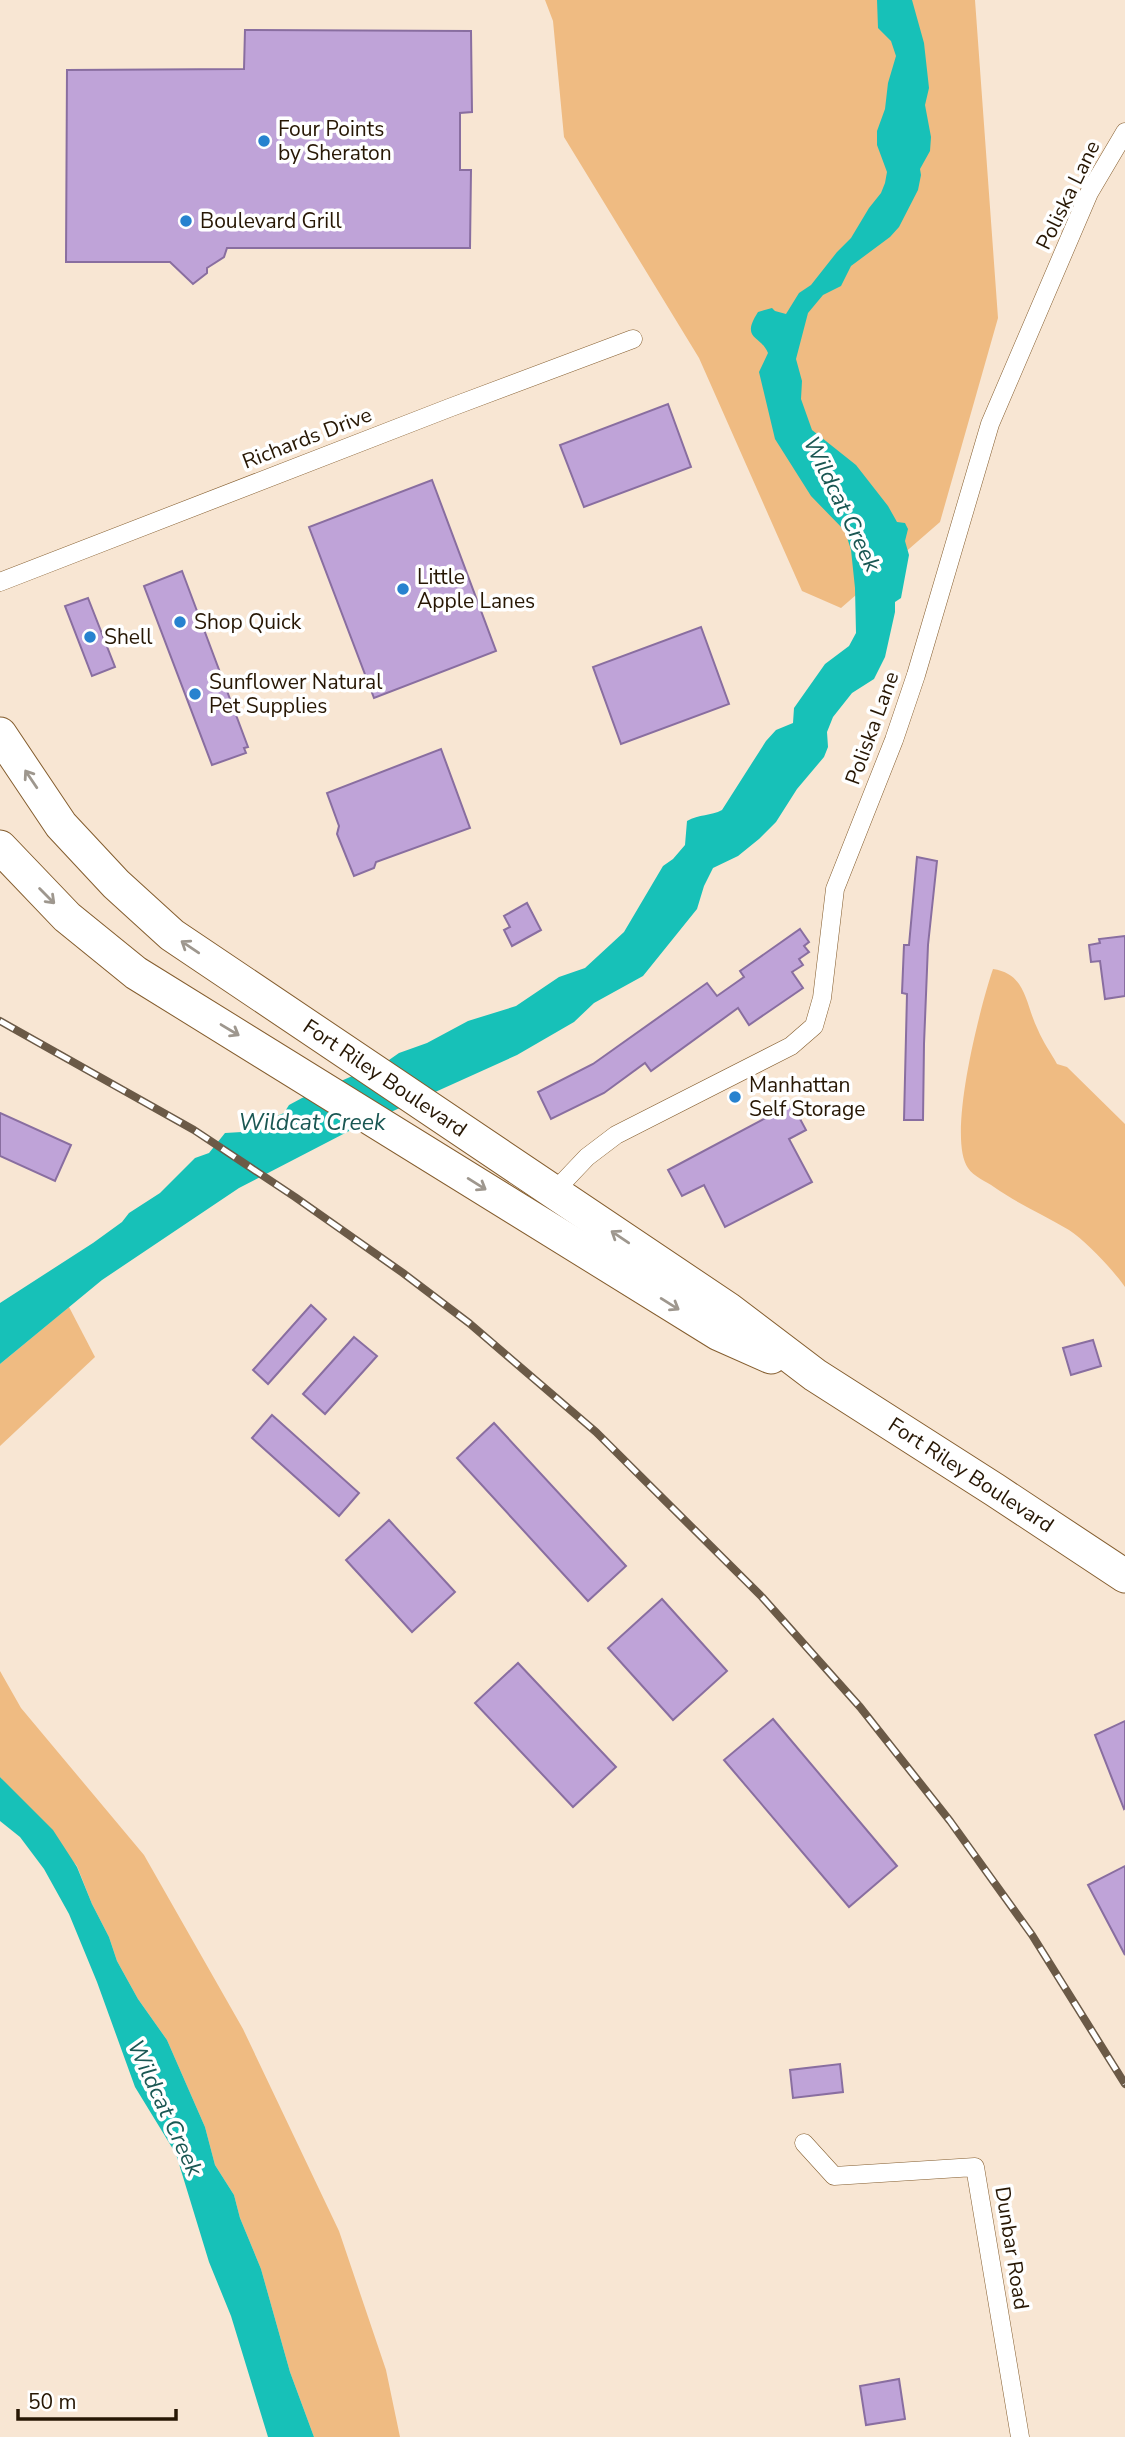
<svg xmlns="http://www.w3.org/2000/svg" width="1125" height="2437" viewBox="0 0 1125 2437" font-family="'Nunito Sans',sans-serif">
  <rect width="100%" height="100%" fill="#f8e6d3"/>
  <g fill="#efbb82">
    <polygon points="545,0 975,0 998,318 940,522 841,608 802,591 699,358 564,137 553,21"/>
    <path d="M993 969C1027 974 1025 1004 1038 1030 1043 1042 1051 1053 1057 1064L1067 1067 1125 1124V1287C1114 1271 1086 1241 1069 1230 1044 1215 1018 1204 994 1187 987 1182 973 1176 968 1168 946 1137 981 1004 993 969Z"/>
    <polygon points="69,1307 95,1357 0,1446 0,1364"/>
    <polygon points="0,1671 21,1708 144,1855 243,2029 339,2231 386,2370 400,2437 314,2437 290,2372 261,2269 240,2218 234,2195 215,2165 205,2127 167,2040 138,1999 117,1961 109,1937 92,1904 77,1866 0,1777"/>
  </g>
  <g fill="#17c1b8">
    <path d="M877 0H912L924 43 929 88 925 105 931 137 930 151 920 169 921 175 918 190 899 227 890 237 851 266 841 286 823 295 808 313 796 359 802 381 801 399 812 430 856 465 888 506 897 522 905 523 908 529 905 541 909 555 901 598 895 602V612L885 657 874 679 852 693 833 717 827 732 828 747 824 757 797 789 776 822 759 839 738 856 713 868 704 886 697 909 643 976 594 1003 574 1022 517 1055 351 1130 239 1188 102 1280 0 1364V1303L93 1243 122 1222 129 1213 160 1193 195 1158 209 1153 225 1133 242 1132 265 1124 267 1120 284 1113 289 1105 302 1098 389 1060 399 1053 427 1043 468 1021 516 1006 559 977 585 968 624 932 663 866 673 859 685 845 687 821C699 814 711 816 722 810L766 741 776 730 793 723 794 708 825 664 849 646 856 633 855 588 851 550 845 531 811 496 775 439 759 372 768 353C761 335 740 340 758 312L772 308 775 311 786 314 799 293 811 285 837 252 851 238 869 208 881 193 885 183 887 172 877 145V131L885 109 888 83 896 56 891 41 878 28Z"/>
    <polygon points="0,1777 53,1830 77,1867 92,1904 109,1937 117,1961 138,1999 167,2040 205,2127 215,2165 234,2195 240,2218 261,2269 290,2372 314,2437 268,2437 231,2316 209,2262 176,2154 135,2087 97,1982 69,1914 44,1869 20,1837 0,1821"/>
  </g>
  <g fill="#bfa3d8" stroke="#896ea0" stroke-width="2">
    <polygon points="245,30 471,31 472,112 460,113 460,170 471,170 470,248 227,248 224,257 207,268 207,273 193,284 170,262 66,262 67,70 244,69"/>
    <polygon points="668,404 691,467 584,507 560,445"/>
    <polygon points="432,480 496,651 374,698 309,527"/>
    <polygon points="182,571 248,747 244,748 246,753 212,765 144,586"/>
    <polygon points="88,598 115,667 92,676 65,606"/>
    <polygon points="701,627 729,704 621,744 593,667"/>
    <polygon points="441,749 470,828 376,862 374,868 354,876 337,834 339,826 327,793"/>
    <polygon points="917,857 937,861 928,945 924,1044 923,1120 904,1120 907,994 902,993 904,945 909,945"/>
    <polygon points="527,903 541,930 512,946 504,930 510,927 504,916"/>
    <polygon points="800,929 809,942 804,946 809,952 799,959 803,965 792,972 803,988 749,1025 738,1008 651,1071 645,1063 604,1093 551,1119 538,1092 593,1064 707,983 717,996 744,977 740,971"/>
    <polygon points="1125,936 1125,996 1105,999 1100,961 1091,962 1089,945 1100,943 1099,939"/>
    <polygon points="792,1104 806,1130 789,1139 812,1182 725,1227 704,1185 682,1196 668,1170"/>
    <polygon points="0,1113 71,1145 55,1181 0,1156"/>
    <polygon points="311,1305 326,1319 268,1384 253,1370"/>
    <polygon points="354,1337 377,1356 325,1414 303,1394"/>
    <polygon points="1093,1340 1101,1366 1071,1375 1063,1348"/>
    <polygon points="272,1415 359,1493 339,1516 252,1438"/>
    <polygon points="494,1423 626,1566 588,1601 457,1458"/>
    <polygon points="389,1520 455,1592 412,1632 346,1560"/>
    <polygon points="662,1599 727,1671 673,1720 608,1648"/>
    <polygon points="518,1663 616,1767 573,1807 475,1703"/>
    <polygon points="773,1719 897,1866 849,1907 724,1760"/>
    <polygon points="1125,1721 1125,1808 1124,1809 1095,1735"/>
    <polygon points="1125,1866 1125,1955 1088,1885"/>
    <polygon points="840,2064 843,2092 793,2098 790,2070"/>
    <polygon points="899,2379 905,2419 866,2425 860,2386"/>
  </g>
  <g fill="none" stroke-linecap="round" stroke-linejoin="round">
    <defs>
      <g id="street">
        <polyline points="0,582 449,408 633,339"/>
        <polyline points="549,1197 587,1157 616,1135 791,1046 814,1026 822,998 835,889 894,740 916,675 990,424 1089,193 1125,132"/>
        <polyline points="804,2143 834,2176 975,2167 1020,2437"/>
      </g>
      <g id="highway">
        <polyline points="0,734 61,825 116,884 172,935 728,1309 815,1375 995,1490 1125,1576"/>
        <polyline points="0,847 67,917 136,973 719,1334 771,1357"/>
      </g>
    </defs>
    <use href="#street" stroke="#845d2e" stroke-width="19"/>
    <use href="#highway" stroke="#845d2e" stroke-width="35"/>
    <use href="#street" stroke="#fff" stroke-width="18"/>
    <use href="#highway" stroke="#fff" stroke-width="33"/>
    <defs>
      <polyline id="rail" points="0,1021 194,1130 295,1197 403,1273 469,1323 596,1432 762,1597 860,1707 950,1821 1032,1935 1125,2084"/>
    </defs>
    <use href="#rail" stroke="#6b5a47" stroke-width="8"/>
    <use href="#rail" stroke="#fff" stroke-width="5" stroke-dasharray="16" stroke-linecap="butt"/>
  </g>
  <defs><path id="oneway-shaft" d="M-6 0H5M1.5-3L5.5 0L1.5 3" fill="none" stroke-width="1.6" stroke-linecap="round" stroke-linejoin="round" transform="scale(1.75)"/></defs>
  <g stroke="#9e978e">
    <use href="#oneway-shaft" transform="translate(31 779) rotate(-124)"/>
    <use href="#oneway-shaft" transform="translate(47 896) rotate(45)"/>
    <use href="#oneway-shaft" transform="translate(190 947) rotate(-146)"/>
    <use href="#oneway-shaft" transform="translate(230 1030) rotate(31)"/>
    <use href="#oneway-shaft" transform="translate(477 1184) rotate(32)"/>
    <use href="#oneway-shaft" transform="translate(620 1237) rotate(-146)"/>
    <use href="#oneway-shaft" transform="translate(670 1304) rotate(32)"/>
  </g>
  <g fill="#2782cf" stroke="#fff" stroke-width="2.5">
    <circle cx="264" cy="141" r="7"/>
    <circle cx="186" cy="221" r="7"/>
    <circle cx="403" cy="589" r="7"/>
    <circle cx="180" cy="622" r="7"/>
    <circle cx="90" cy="637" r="7"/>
    <circle cx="195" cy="694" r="7"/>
    <circle cx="735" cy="1097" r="7"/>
  </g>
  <g text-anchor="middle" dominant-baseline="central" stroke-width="7" stroke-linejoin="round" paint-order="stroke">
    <g font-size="21" fill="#271704" stroke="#fff" text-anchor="start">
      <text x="278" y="129">Four Points<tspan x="278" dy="24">by Sheraton</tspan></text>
      <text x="200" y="221">Boulevard Grill</text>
      <text x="417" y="577">Little<tspan x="417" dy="24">Apple Lanes</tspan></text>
      <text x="194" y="622">Shop Quick</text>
      <text x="104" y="637">Shell</text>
      <text x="209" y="682">Sunflower Natural<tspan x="209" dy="24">Pet Supplies</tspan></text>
      <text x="749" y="1085">Manhattan<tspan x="749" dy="24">Self Storage</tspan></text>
    </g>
    <g font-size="21" fill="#271704" stroke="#fff">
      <text transform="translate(1068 195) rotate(-64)">Poliska Lane</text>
      <text transform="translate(307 438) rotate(-21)">Richards Drive</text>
      <text transform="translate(872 728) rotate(-70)">Poliska Lane</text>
      <text transform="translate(385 1078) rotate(34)">Fort Riley Boulevard</text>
      <text transform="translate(971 1475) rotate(33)">Fort Riley Boulevard</text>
      <text transform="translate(1012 2248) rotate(81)">Dunbar Road</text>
    </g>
    <g font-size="23" font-style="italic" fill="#1a5753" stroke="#fff">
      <text transform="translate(842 504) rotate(64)">Wildcat Creek</text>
      <text x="312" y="1122">Wildcat Creek</text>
      <text transform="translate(165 2108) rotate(65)">Wildcat Creek</text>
    </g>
  </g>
  <path d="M18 2409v10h158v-10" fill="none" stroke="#271704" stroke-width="3.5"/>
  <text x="28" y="2409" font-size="21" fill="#271704" stroke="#ffffff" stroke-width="5" paint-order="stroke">50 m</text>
</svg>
